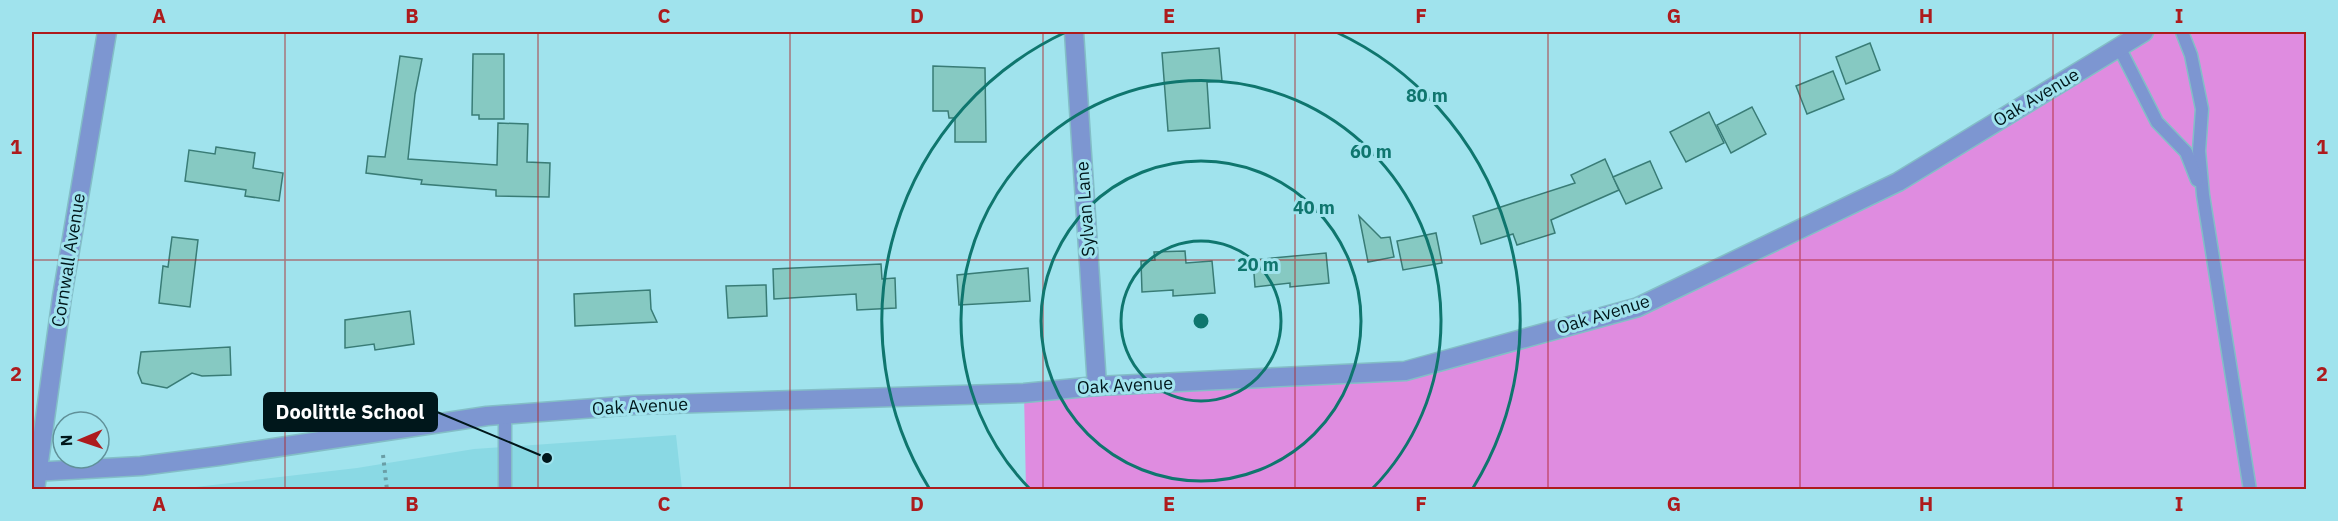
<svg xmlns="http://www.w3.org/2000/svg" width="2338" height="521" viewBox="0 0 2338 521" font-family="'IBM Plex Sans',sans-serif">
  <rect width="100%" height="100%" fill="#a0e3ed"/>
  <polygon fill="#8ad9e4" points="676,435 682,489 170,490 357,468 474,449"/>
  <polygon fill="#df8ce0" points="2144,32 2306,32 2306,489 1026,489 1024,393 1405,371 1638,307 1898,182"/>
  <g fill="#86c9c2" stroke="#397c76" stroke-width="1.5">
    <polygon points="1870,43 1880,70 1846,84 1836,57"/>
    <polygon points="1219,48 1222,81 1207,82 1210,128 1168,131 1162,53"/>
    <polygon points="473,54 504,54 504,119 479,119 479,115 472,115"/>
    <polygon points="400,56 422,59 415,94 408,159 497,165 498,123 528,124 527,162 550,163 549,197 496,196 496,190 421,184 422,180 366,173 368,156 385,157"/>
    <polygon points="933,66 985,68 986,142 955,142 955,118 949,118 948,111 933,111"/>
    <polygon points="1833,71 1844,99 1807,114 1796,86"/>
    <polygon points="1752,107 1766,134 1731,153 1717,125"/>
    <polygon points="1709,112 1724,143 1686,162 1670,132"/>
    <polygon points="216,147 255,153 253,168 283,173 279,201 245,196 246,190 185,181 189,150 215,154"/>
    <polygon points="1605,159 1619,190 1551,220 1555,233 1517,245 1513,234 1481,244 1473,216 1575,183 1571,175"/>
    <polygon points="1650,161 1662,188 1626,204 1613,177"/>
    <polygon points="1359,216 1381,238 1390,237 1394,257 1368,262"/>
    <polygon points="1436,233 1442,263 1403,270 1397,241"/>
    <polygon points="172,237 198,240 190,307 159,303 163,266 168,267"/>
    <polygon points="1185,251 1186,263 1212,261 1215,293 1173,296 1173,290 1142,292 1141,261 1155,260 1154,252"/>
    <polygon points="1326,253 1329,283 1290,287 1290,283 1255,287 1253,260"/>
    <polygon points="881,264 882,279 895,278 896,308 857,310 856,294 774,299 773,269"/>
    <polygon points="1028,268 1030,301 959,305 957,275"/>
    <polygon points="766,285 767,316 728,318 726,286"/>
    <polygon points="650,290 651,309 657,322 575,326 574,294"/>
    <polygon points="410,311 414,344 375,350 374,344 345,348 345,320"/>
    <polygon points="230,347 231,375 202,376 192,373 167,388 142,383 138,373 141,352"/>
  </g>
  <g fill="none" stroke-linecap="round" stroke-linejoin="round">
    <defs>
      <g id="service">
        <polyline points="2182,32 2191,55 2202,109 2199,151 2203,195 2250,490"/>
        <polyline points="2119,47 2157,122 2186,152 2197,180"/>
        <polyline points="505,414 505,490"/>
      </g>
      <g id="minor">
        <polyline points="1074,32 1097,386"/>
        <polyline points="32,472 141,466 219,456 487,416 635,405 1024,393 1097,386 1405,371 1638,307 1898,182 2144,32"/>
      </g>
      <polyline id="tertiary" points="35,490 62,297 107,32"/>
    </defs>
    <use href="#service" stroke="#83bec7" stroke-width="15"/>
    <use href="#minor" stroke="#83bec7" stroke-width="21"/>
    <use href="#tertiary" stroke="#83bec7" stroke-width="21"/>
    <polyline stroke="#6a9ea6" stroke-width="4" stroke-dasharray="3 4.5" stroke-linecap="butt" points="383,455 387,490"/>
    <use href="#service" stroke="#7d96d1" stroke-width="12"/>
    <use href="#minor" stroke="#7d96d1" stroke-width="18"/>
    <use href="#tertiary" stroke="#7d96d1" stroke-width="18"/>
  </g>
  <path fill="none" stroke="#ad1b1d" stroke-width="1.5" stroke-opacity="0.55" d="M285 32V490M538 32V490M790 32V490M1043 32V490M1295 32V490M1548 32V490M1800 32V490M2053 32V490M32 260H2306"/>
  <g fill="none" stroke="#0f766e" stroke-width="3">
    <circle cx="1201" cy="321" r="80"/>
    <circle cx="1201" cy="321" r="160"/>
    <path d="M1030 489A240 240 0 1 1 1372 489"/>
    <path d="M929 488A319 319 0 0 1 1066 32M1336 32A319 319 0 0 1 1473 488"/>
  </g>
  <g text-anchor="middle" dominant-baseline="central" stroke-width="6" stroke-linejoin="round" paint-order="stroke">
    <g font-size="18" fill="#00171b" stroke="#a0e3ed">
      <text transform="translate(2036 97) rotate(-31)">Oak Avenue</text>
      <text transform="translate(1085 209) rotate(-94)">Sylvan Lane</text>
      <text transform="translate(68 260) rotate(-81)">Cornwall Avenue</text>
      <text transform="translate(1603 314) rotate(-17)">Oak Avenue</text>
      <text transform="translate(1125 385) rotate(-3)">Oak Avenue</text>
      <text transform="translate(640 406) rotate(-3)">Oak Avenue</text>
    </g>
  </g>
  <circle cx="1201" cy="321" r="9" fill="#0f766e" stroke="#a0e3ed" stroke-width="3"/>
  <g font-size="18" text-anchor="middle" font-weight="bold" fill="#0f766e" stroke="#a0e3ed" stroke-width="6" stroke-linejoin="round" paint-order="stroke">
    <text x="1427" y="102">80 m</text>
    <text x="1371" y="158">60 m</text>
    <text x="1314" y="214">40 m</text>
    <text x="1258" y="271">20 m</text>
  </g>
  <path fill="none" stroke="#00171b" stroke-width="2" d="M547 458L437 412"/>
  <circle fill="#00171b" stroke="#a0e3ed" stroke-width="2" cx="547" cy="458" r="6"/>
  <rect fill="#00171b" stroke="#00171b" stroke-width="2" x="264" y="393" width="173" height="38" rx="6"/>
  <g font-size="20" text-anchor="middle" font-weight="bold" fill="#fff">
    <text x="350" y="419">Doolittle School</text>
  </g>
  <rect width="2338" height="521" fill="none" stroke="#a0e3ed" stroke-width="66"/>
  <g transform="translate(81 440) rotate(268)"><circle r="28" fill="#a0e3ed" stroke="#609199" stroke-width="1.5"/>
  <path d="M0-4.5L10 22L0 15L-10 22Z" fill="#ad1b1d"/>
  <text y="-9" font-size="16" font-weight="bold" text-anchor="middle" fill="#00171b">N</text>
  </g>
  <rect x="33" y="33" width="2272" height="455" fill="none" stroke="#ad1b1d" stroke-width="2"/>
  <g font-size="20" text-anchor="middle" font-weight="bold" fill="#ad1b1d">
    <text x="159" y="23">A</text>
    <text x="412" y="23">B</text>
    <text x="664" y="23">C</text>
    <text x="917" y="23">D</text>
    <text x="1169" y="23">E</text>
    <text x="1421" y="23">F</text>
    <text x="1674" y="23">G</text>
    <text x="1926" y="23">H</text>
    <text x="2179" y="23">I</text>
    <text x="16" y="154">1</text>
    <text x="2322" y="154">1</text>
    <text x="16" y="381">2</text>
    <text x="2322" y="381">2</text>
    <text x="159" y="511">A</text>
    <text x="412" y="511">B</text>
    <text x="664" y="511">C</text>
    <text x="917" y="511">D</text>
    <text x="1169" y="511">E</text>
    <text x="1421" y="511">F</text>
    <text x="1674" y="511">G</text>
    <text x="1926" y="511">H</text>
    <text x="2179" y="511">I</text>
  </g>
</svg>
